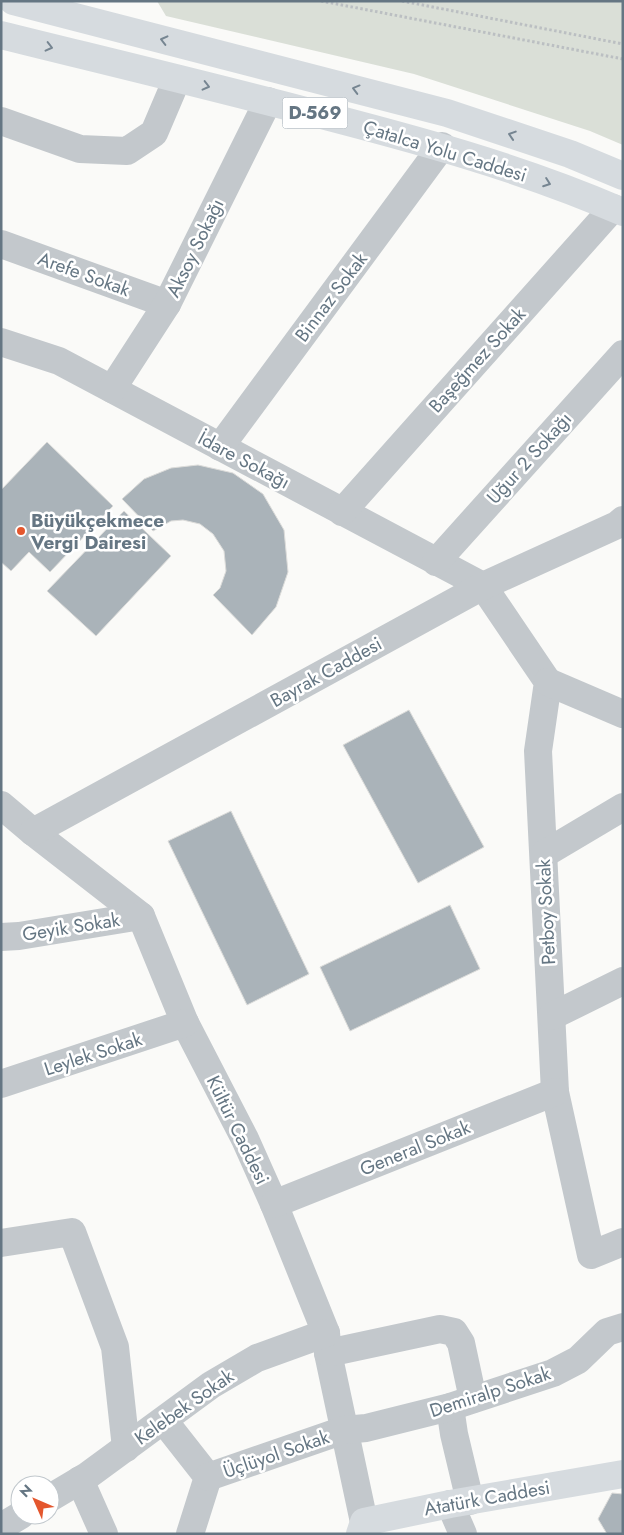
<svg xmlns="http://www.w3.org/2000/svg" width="624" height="1535" viewBox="0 0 624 1535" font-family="Jost,sans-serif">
  <rect width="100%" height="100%" fill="#fafaf8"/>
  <polygon fill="#dadfd7" points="157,1 623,1 623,145 590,131 414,74 166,16"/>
  <g fill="#aab3b9" stroke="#dcdcda">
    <polygon points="47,442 113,506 50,572 29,552 11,571 1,562 1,490"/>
    <polygon points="198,465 233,473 263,494 284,530 288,572 276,607 252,635 213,595 220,588 226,571 224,551 213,534 200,524 183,520 171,521 153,531 122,499 144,479 171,468"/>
    <polygon points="124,511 171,556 96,636 47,591"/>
    <polygon points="409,710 484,847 418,883 343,745"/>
    <polygon points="231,811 309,974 247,1005 168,841"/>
    <polygon points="450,905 480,969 350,1031 320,967"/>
    <polygon points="612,1493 623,1494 623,1534 607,1534 598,1519"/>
  </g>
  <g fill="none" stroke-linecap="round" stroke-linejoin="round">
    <g stroke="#bbbfc2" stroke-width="3" stroke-dasharray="2.5 2.5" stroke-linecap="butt">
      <polyline points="321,1 623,59"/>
      <polyline points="402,1 623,44"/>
    </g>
    <g stroke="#c3c8cc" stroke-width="28">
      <polyline points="1,121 80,149 127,151 154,133 177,79"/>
      <polyline points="1,244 167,304"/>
      <polyline points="1,342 59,361 483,586 548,682 538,751 555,1092 591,1255 623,1242"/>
      <polyline points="112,389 167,304 268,101"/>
      <polyline points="220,447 442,146"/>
      <polyline points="342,512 613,208"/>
      <polyline points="436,562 623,354"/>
      <polyline points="548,682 623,714"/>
      <polyline points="1,805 33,832 141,916 185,1023 245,1139 274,1204 326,1333 328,1353 364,1522"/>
      <polyline points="33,832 483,586 617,525 623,520"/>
      <polyline points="544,854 623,807"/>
      <polyline points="1,937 19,936 141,916"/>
      <polyline points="552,1016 623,981"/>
      <polyline points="1,1084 185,1023"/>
      <polyline points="274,1204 555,1092"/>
      <polyline points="1,1243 72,1232 115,1347 126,1448"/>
      <polyline points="328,1353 440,1329 454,1332 461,1343 473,1399"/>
      <polyline points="450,1407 454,1434 470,1501"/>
      <polyline points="164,1421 208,1477 190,1534"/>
      <polyline points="208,1477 344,1430 366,1428 450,1407 553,1373 578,1360 607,1332 623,1327"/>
      <polyline points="80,1480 104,1534"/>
      <polyline points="50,1498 87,1476 211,1385 257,1358 326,1333"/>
      <polyline points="450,1504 463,1534"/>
      <polyline points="1,1527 21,1515"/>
    </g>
    <polyline stroke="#d6dbdf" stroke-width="28" points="360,1534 364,1522 450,1504 623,1474"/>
    <g stroke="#d6dbdf" stroke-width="28">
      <polyline points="13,1 447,113 570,154 623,176"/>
      <path d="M1 35C102 60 202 84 302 110 411 138 520 167 623 212"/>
    </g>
  </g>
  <defs><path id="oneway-chevron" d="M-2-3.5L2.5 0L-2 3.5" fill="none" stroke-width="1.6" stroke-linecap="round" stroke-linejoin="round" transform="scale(1.25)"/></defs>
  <g stroke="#768591">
    <use href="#oneway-chevron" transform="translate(164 40) rotate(-166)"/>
    <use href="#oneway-chevron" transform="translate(49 47) rotate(14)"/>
    <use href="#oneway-chevron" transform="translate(206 86) rotate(14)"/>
    <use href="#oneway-chevron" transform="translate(356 89) rotate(-165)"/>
    <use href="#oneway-chevron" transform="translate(512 135) rotate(-162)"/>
    <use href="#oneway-chevron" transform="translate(547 183) rotate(20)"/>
  </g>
  <circle fill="#e4572e" stroke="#fff" stroke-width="2" cx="21" cy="531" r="5"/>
  <g text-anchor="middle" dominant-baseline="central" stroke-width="5" stroke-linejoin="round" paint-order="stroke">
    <rect fill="#fff" stroke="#939fa8" stroke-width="1" x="282.5" y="97.5" width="65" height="31" rx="4"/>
    <g font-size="18" font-weight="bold" fill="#657683">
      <text x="315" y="113">D-569</text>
    </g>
    <g font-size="19" fill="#657683" stroke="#fff">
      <text transform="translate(445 151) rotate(17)">Çatalca Yolu Caddesi</text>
      <text transform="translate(195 248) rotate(-64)">Aksoy Sokağı</text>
      <text transform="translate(84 274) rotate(20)">Arefe Sokak</text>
      <text transform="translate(331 297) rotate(-53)">Binnaz Sokak</text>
      <text transform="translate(477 360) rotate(-48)">Başeğmez Sokak</text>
      <text transform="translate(529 458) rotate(-48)">Uğur 2 Sokağı</text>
      <text transform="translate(244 460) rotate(28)">İdare Sokağı</text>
      <text transform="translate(326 672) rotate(-29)">Bayrak Caddesi</text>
      <text transform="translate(546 912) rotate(-93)">Petboy Sokak</text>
      <text transform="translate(71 927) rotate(-9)">Geyik Sokak</text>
      <text transform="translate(93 1054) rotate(-18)">Leylek Sokak</text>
      <text transform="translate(238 1130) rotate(64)">Kültür Caddesi</text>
      <text transform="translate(415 1148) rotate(-22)">General Sokak</text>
      <text transform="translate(490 1392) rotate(-18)">Demiralp Sokak</text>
      <text transform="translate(184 1407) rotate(-35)">Kelebek Sokak</text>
      <text transform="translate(276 1454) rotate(-19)">Üçlüyol Sokak</text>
      <text transform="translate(487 1498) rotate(-10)">Atatürk Caddesi</text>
    </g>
    <g font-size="19" font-weight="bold" fill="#657683" stroke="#fff" text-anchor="start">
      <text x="31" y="520">Büyükçekmece<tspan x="31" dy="22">Vergi Dairesi</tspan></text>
    </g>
  </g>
  <rect width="624" height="1535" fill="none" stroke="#657683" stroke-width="5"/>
  <g transform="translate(35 1500) rotate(315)"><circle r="24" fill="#ffffff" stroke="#c1c8cd"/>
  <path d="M0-4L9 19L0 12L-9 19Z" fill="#e4572e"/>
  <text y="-8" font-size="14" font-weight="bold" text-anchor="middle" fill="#657683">N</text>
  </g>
</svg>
